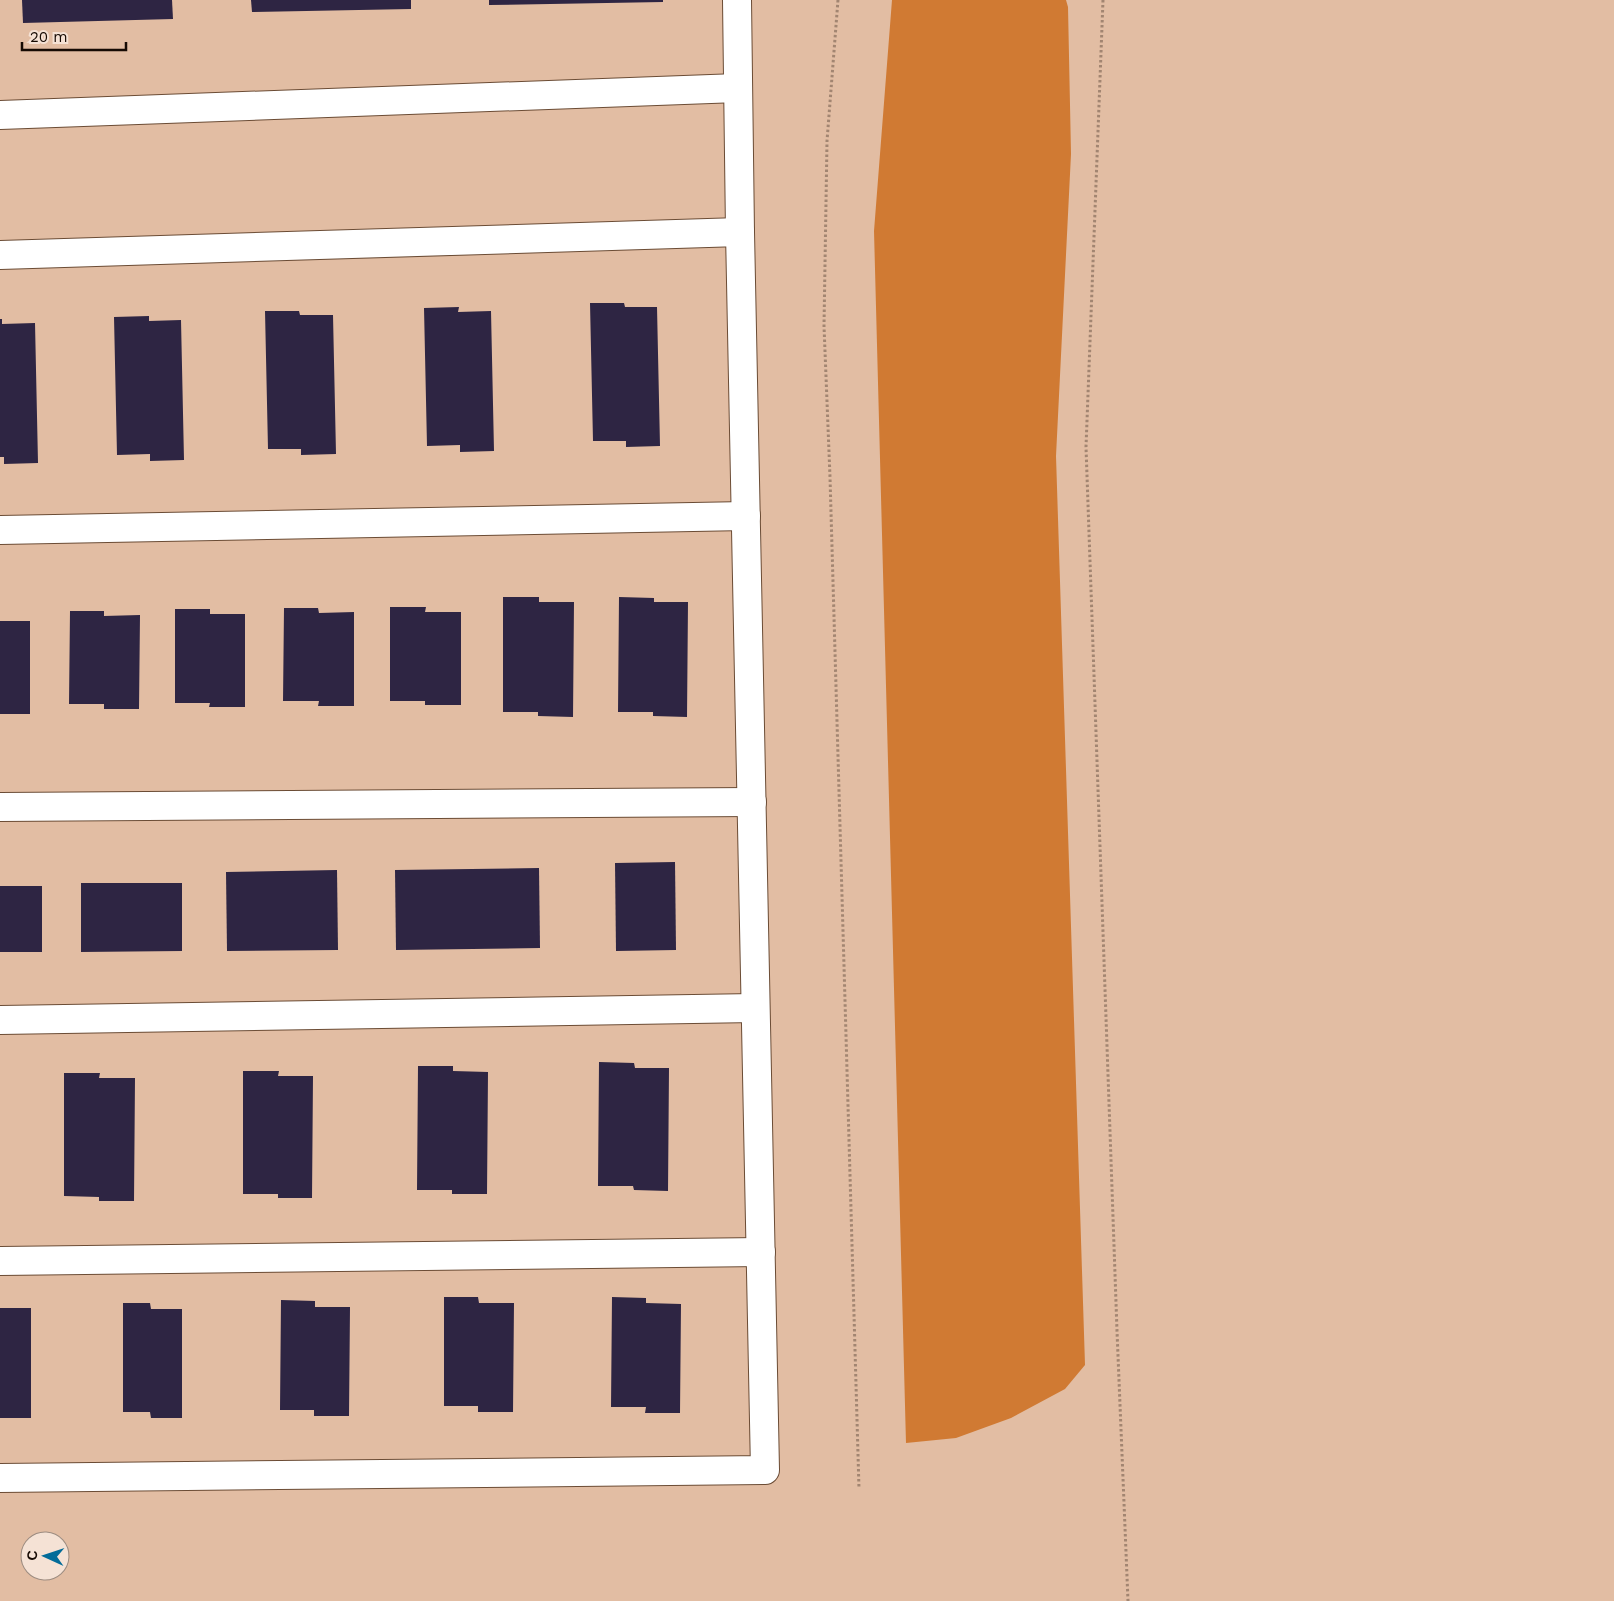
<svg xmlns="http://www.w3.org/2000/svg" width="1614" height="1601" viewBox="0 0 1614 1601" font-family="'Work Sans',sans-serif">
  <rect width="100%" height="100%" fill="#e2bda3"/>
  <polygon fill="#d07a33" points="892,0 1066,0 1068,7 1071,154 1056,456 1085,1365 1065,1389 1011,1418 956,1438 906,1443 874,231"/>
  <g fill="#2e2543">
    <polygon points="22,0 172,0 173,19 23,23"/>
    <polygon points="251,0 411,0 411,9 252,12"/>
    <polygon points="489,0 663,0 663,2 489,5"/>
    <polygon points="590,303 624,303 625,307 657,307 660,446 626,447 626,441 593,441"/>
    <polygon points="459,307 458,312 491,311 494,451 460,452 460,445 427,446 424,308"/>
    <polygon points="265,311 299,311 300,315 333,315 336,454 301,455 301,449 268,449"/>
    <polygon points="149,316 149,321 181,320 184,460 150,461 150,454 117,455 114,317"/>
    <polygon points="0,319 2,319 2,324 35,323 38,463 4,464 4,457 0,457"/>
    <polygon points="503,597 539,597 539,602 574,602 573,717 538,716 538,712 503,712"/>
    <polygon points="619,597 654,598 654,602 688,602 687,717 653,716 653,712 618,712"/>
    <polygon points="390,607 426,607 425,612 461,612 461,705 425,705 425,701 390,701"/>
    <polygon points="284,608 318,608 319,613 354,612 354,706 318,706 319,701 283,701"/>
    <polygon points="175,609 210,609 210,614 245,614 245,707 209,707 210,703 175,703"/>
    <polygon points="70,611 104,611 104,616 140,615 139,709 104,709 104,704 69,704"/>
    <rect x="0" y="621" width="30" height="93"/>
    <polygon points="675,862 676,950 616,951 615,863"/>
    <polygon points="539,868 540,948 396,950 395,870"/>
    <polygon points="337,870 338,950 227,951 226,872"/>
    <polygon points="81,883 182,883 182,951 81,952"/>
    <rect x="0" y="886" width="42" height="66"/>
    <polygon points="599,1062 634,1063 635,1068 669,1068 668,1191 634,1190 633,1186 598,1186"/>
    <polygon points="418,1066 453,1066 453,1071 488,1072 487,1194 452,1194 452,1190 417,1190"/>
    <polygon points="243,1071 279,1071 278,1076 313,1076 312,1198 278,1198 278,1194 243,1194"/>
    <polygon points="64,1073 100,1073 99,1078 135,1078 134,1201 99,1201 99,1197 64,1196"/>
    <polygon points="444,1297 478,1297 479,1303 514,1303 513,1412 478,1412 478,1406 444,1406"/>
    <polygon points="612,1297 646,1298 646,1303 681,1304 680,1413 645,1413 646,1407 611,1407"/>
    <polygon points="281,1300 315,1301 315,1307 350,1307 349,1416 314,1416 314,1410 280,1410"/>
    <polygon points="123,1303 150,1303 151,1309 182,1309 182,1418 151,1418 150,1412 123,1412"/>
    <rect x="0" y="1308" width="31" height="110"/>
  </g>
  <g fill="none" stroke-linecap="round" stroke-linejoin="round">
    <defs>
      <g id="minor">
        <polyline points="737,0 740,232"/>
        <polyline points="0,115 738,88"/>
        <polyline points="0,255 740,232 765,1470 0,1478"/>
        <polyline points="0,530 746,516"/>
        <polyline points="0,807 752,802"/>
        <polyline points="0,1020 755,1008"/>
        <polyline points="0,1261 761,1252"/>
      </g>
    </defs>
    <use href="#minor" stroke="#6b4c35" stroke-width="30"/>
    <g stroke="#a28571" stroke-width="3" stroke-dasharray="2.5 2.5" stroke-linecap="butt">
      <polyline points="838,0 827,141 824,326 830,477 859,1489"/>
      <polyline points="1103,0 1086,447 1117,1331 1128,1601"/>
    </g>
    <use href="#minor" stroke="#fff" stroke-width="28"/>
  </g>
  <g transform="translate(45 1556) rotate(273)"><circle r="24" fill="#f5e2d5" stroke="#9c8c81"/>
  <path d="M0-4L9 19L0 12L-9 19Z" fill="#036c99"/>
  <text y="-8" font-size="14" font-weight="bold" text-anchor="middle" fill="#160a03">С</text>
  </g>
  <path d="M22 42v8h104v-8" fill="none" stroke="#160a03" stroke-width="2.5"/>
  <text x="30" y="42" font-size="15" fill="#160a03" stroke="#f5e2d5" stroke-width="4" paint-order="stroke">20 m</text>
</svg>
